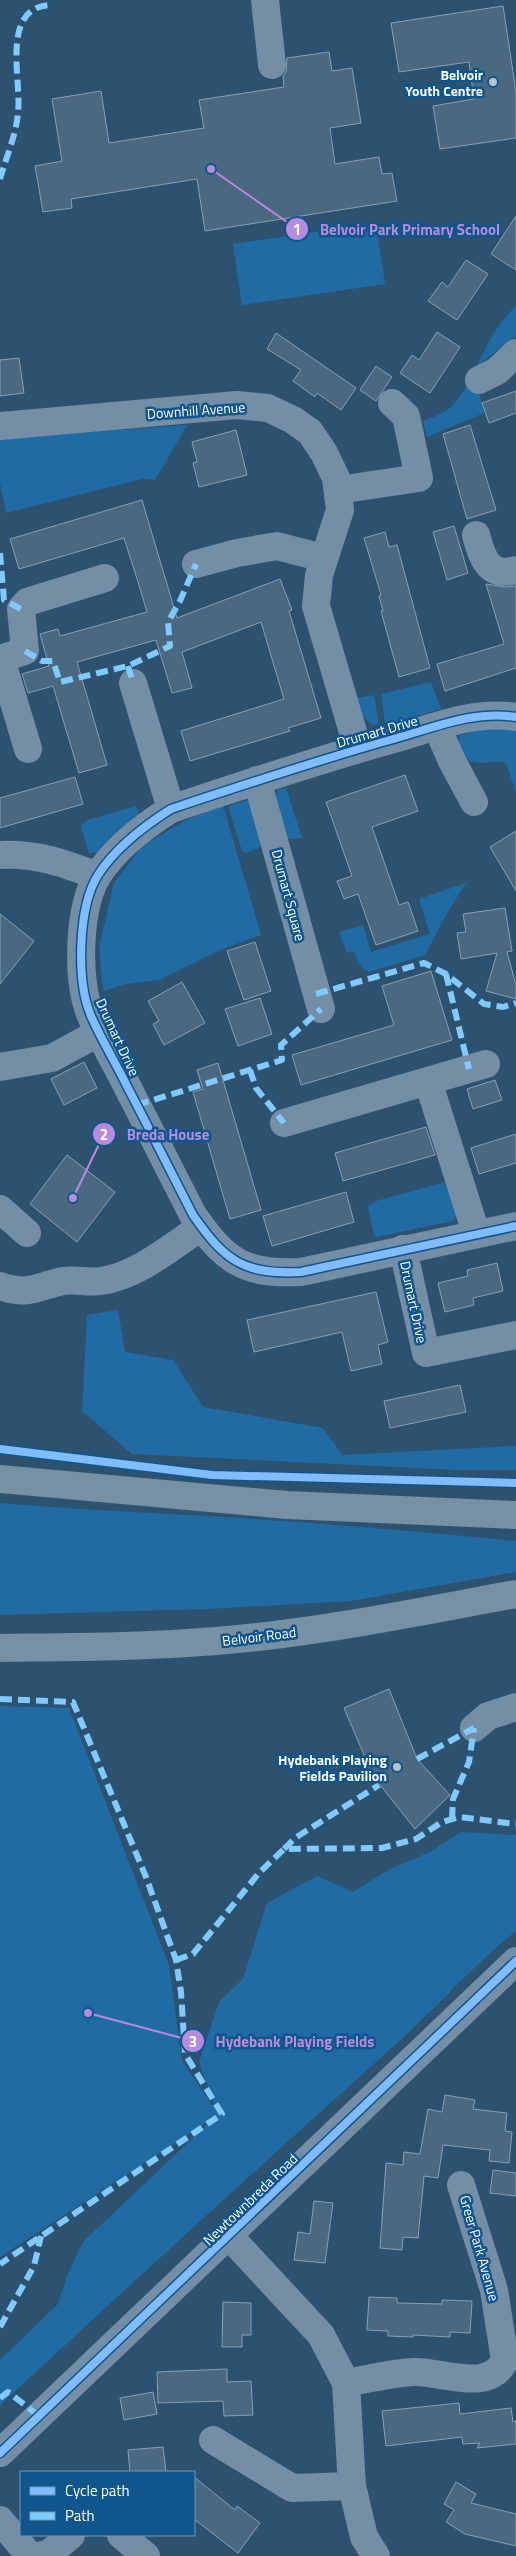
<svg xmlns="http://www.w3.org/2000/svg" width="516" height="2556" viewBox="0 0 516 2556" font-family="'Titillium Web',sans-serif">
  <rect width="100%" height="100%" fill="#2d5270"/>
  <g fill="#206ba3">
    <polygon points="376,223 385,284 242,305 233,244"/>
    <path d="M516 305V336L473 369 484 413 427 437 423 421C433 417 443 414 451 407 466 394 481 355 492 336 498 325 508 315 516 305Z"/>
    <polygon points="187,425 155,480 142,479 6,513 0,483 0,439"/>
    <polygon points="431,682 441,709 389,724 385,722 381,694"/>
    <polygon points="374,695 379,724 372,725 363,716 357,698"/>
    <path d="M495 726 516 728V792L506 763C490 758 469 772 461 750 459 744 458 742 460 735Z"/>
    <path d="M286 788 302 838 289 839C278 829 273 803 278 789Z"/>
    <polygon points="248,800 258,810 263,843 257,849 245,853 242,851 228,806"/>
    <polygon points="223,805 261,935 220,950 159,980 126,984 103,991 99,948 114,883 142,846 188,819"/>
    <polygon points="136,806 140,817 106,852 89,853 81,826 87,820"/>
    <polygon points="466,883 450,908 425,955 369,972 362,968 353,951 347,953 339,932 363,925 371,952 430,934 419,899"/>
    <polygon points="445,1182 457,1214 453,1221 377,1237 374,1235 368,1206 376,1201"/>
    <polygon points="118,1310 125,1352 173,1360 203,1407 323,1428 342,1455 516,1446 516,1470 457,1470 132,1454 82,1411 87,1315"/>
    <path d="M0 1503C69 1509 138 1512 207 1516 310 1522 413 1531 516 1541V1572L351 1601 207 1609 0 1615Z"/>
    <path d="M0 1706 69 1708 169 1965 182 2061 217 2112 199 2062 219 2002 243 1979 267 1903 317 1876 353 1892 390 1869 432 1851 461 1832 516 1835V1931C472 1966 437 2008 395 2045 262 2164 131 2284 0 2405V2360L58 2304 68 2273 83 2242 215 2117 0 2257Z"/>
  </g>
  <g fill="#4a6880" stroke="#88a0b3">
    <polygon points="503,6 516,92 516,138 440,149 433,106 474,99 469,62 399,72 391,23"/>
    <polygon points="329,52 332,71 352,68 361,123 330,128 335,164 379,157 382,174 392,173 397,201 205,231 197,179 71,199 72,208 43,212 35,166 62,161 52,99 101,91 109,143 204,128 199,100 284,87 283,76 286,71 287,58"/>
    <polygon points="516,216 516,270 491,254"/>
    <polygon points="466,260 488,274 457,320 428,301 442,282 448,287"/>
    <polygon points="437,332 460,347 430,393 400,373 412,355 419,360"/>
    <polygon points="276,333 356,388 341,410 317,393 315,397 293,381 301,370 267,349"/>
    <polygon points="19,358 24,393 0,396 0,360"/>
    <polygon points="376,366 392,377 376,401 360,390"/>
    <polygon points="516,391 516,413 489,423 482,403"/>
    <polygon points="470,425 496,510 467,519 443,434"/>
    <polygon points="236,430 247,475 199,487 193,463 197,462 192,442"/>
    <polygon points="142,500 177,618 280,579 292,610 289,611 321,718 288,728 290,731 190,761 181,731 284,699 261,622 182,652 192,688 172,693 156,640 77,662 107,765 79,773 53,686 28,693 22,674 49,666 40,634 58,629 60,636 147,612 138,582 124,538 19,569 10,539"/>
    <polygon points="454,526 468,573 447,580 433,532"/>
    <polygon points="385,532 389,547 397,545 430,668 399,677 381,611 383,611 379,596 381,595 364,538"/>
    <polygon points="486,584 505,587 516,586 516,668 445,691 437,664 504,644"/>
    <polygon points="405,775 418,811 372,827 399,905 408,902 418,931 376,945 358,894 344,899 337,881 352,876 326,802"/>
    <polygon points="75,777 83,804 0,828 0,798"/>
    <polygon points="516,831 516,891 490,847"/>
    <polygon points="505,908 512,951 507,952 516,985 516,999 486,991 497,953 461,959 457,933 466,932 463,914"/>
    <polygon points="0,914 34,941 0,984"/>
    <polygon points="255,942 271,991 244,1000 227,951"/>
    <polygon points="431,971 452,1040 301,1085 292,1055 394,1025 382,986"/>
    <polygon points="182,982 205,1023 164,1045 153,1024 159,1021 148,1001"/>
    <polygon points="260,998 272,1034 238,1046 225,1009"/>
    <polygon points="84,1062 97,1088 64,1105 51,1079"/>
    <polygon points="218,1063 261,1210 230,1219 193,1092 203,1089 197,1070"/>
    <polygon points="495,1080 502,1100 473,1109 467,1089"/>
    <polygon points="426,1127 435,1155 343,1181 335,1153"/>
    <polygon points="516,1134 516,1163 479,1174 471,1148"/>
    <polygon points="67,1155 115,1192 77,1242 30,1204"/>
    <polygon points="346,1192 354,1222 272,1246 263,1216"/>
    <polygon points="497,1263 503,1291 473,1298 474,1305 445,1312 438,1283 468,1276 467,1270"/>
    <polygon points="376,1292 388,1342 378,1345 382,1364 351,1371 342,1332 254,1352 247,1320"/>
    <polygon points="460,1385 466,1412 390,1428 384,1401"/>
    <polygon points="389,1689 417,1759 450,1795 415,1829 373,1776 344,1708"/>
    <polygon points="445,2095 475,2100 473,2109 507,2113 505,2131 512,2132 509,2163 489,2161 490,2150 443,2145 438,2178 424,2176 418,2238 403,2237 402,2250 380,2248 386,2163 403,2165 404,2152 420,2154 428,2109 442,2112"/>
    <polygon points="493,2170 516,2173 516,2196 490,2193"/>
    <polygon points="314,2201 333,2203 325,2263 294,2260 298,2232 310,2234"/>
    <polygon points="369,2297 397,2298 397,2303 442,2304 442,2300 472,2301 470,2333 450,2332 450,2337 413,2335 413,2337 388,2336 388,2331 367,2330"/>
    <polygon points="223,2302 251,2303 251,2335 242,2335 242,2347 222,2347"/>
    <polygon points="227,2369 227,2382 251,2381 253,2415 224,2416 223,2401 158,2403 157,2372"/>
    <polygon points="153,2392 157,2414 124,2420 120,2398"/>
    <polygon points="459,2403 460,2414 511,2408 513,2422 516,2421 516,2444 477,2448 480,2443 463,2444 462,2437 386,2446 382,2411"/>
    <polygon points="163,2447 166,2472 130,2472 128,2450"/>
    <polygon points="194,2477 235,2510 237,2506 260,2523 238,2553 194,2519"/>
    <polygon points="456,2482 476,2494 471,2503 516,2514 516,2546 465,2534 446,2522 454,2510 444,2504"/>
  </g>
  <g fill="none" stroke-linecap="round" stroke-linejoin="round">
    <g stroke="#748ea5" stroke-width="28">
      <polyline points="265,0 272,65"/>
      <polyline points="479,380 497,371 516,353"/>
      <polyline points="0,426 237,405 268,408 293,420 310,432 324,453 336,478 340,510 319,575 316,606 358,749"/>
      <polyline points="338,490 419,478 406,416 392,403"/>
      <path d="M476 535C482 557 488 578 516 570"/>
      <polyline points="196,564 237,553 277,546 323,558"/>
      <polyline points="0,659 25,651 21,609 27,602 105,578"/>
      <polyline points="1,659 28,749"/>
      <polyline points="133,683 171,809"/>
      <path d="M516 717C476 710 435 727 397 738 321 759 246 784 171 809 144 826 116 847 98 875 78 907 76 981 91 1016 102 1041 117 1065 129 1090 151 1132 172 1174 193 1215 225 1261 244 1275 301 1272L516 1226"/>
      <polyline points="437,727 452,761 474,802"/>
      <polyline points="257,780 321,1009"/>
      <path d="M0 855C36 853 64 863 97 876"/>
      <polyline points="0,1067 52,1058 100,1032"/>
      <polyline points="428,1081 476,1233"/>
      <polyline points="284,1123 486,1064"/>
      <polyline points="0,1209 27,1233"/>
      <polyline points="403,1249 426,1353 516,1335"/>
      <path d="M0 1286C29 1296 35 1287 63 1281 76 1279 88 1283 101 1281 137 1276 171 1247 201 1227"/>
      <polyline points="474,1728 488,1716 516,1707"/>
      <polyline points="229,2236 321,2335 346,2383 352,2486 364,2537 376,2556"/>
      <path d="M346 2383C368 2379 392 2373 414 2372 442 2371 490 2394 505 2360L494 2290 461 2185"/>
      <polyline points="213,2440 292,2488 352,2486"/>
      <polyline points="0,2453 516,1961"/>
      <polyline points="0,2520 29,2555 33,2556"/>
      <polyline points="121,2535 146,2556"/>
      <polyline points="39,2556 50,2553 71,2535"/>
    </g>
    <g stroke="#7790a4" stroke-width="28">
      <polyline points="0,1479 287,1505 516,1515"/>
      <path d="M0 1648C72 1647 144 1647 216 1641 317 1633 417 1612 516 1594"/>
    </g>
    <g stroke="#80caff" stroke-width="6" stroke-dasharray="12 6" stroke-linecap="butt">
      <path d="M0 179C6 158 16 135 18 113 22 80 0 9 49 5"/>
      <polyline points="0,553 4,600 21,609"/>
      <polyline points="25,651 42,661 53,661 60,682 128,666 170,646 168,622 180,601 196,564"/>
      <polyline points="128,666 133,683"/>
      <polyline points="446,974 469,1069"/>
      <polyline points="316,994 424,963 446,974 484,1004 503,1007 516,1003"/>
      <polyline points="250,1070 256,1088 284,1123"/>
      <polyline points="137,1105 282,1060 281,1045 321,1009"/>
      <polyline points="0,1699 73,1702 146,1877 176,1960 181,1992 185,2054 222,2114 0,2264"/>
      <polyline points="417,1759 474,1728"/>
      <polyline points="452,1819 453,1799 469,1762 474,1728"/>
      <polyline points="284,1849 295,1838 379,1785"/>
      <polyline points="176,1960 193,1954 259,1873 284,1849 382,1848 416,1839 442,1822 459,1817 516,1824"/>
      <polyline points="0,2327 34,2266 41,2236"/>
      <polyline points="0,2398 8,2392 39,2416"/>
    </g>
    <defs>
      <g id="cycleway">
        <path d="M516 717C476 710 435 727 397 738 321 759 246 784 171 809 144 826 116 847 98 875 78 907 76 981 91 1016 102 1041 117 1065 129 1090 151 1132 172 1174 193 1215 225 1261 244 1275 301 1272L516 1226"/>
        <polyline points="0,1449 212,1475 516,1483"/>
        <polyline points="0,2453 516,1961"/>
      </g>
    </defs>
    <use href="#cycleway" stroke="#10568d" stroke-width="11"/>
    <use href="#cycleway" stroke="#80bcff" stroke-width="8"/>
  </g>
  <g fill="#b6c2cd" stroke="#10568d" stroke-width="2">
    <circle cx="493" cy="82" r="5"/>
    <circle cx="397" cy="1767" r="5"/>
  </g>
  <g text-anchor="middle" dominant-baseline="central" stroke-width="5" stroke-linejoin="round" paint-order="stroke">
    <g font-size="14" font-weight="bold" fill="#fff" stroke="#10568d" text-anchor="end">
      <text x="483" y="74">Belvoir<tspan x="483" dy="16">Youth Centre</tspan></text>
      <text x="387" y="1759">Hydebank Playing<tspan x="387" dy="16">Fields Pavilion</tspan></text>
    </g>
    <g font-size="14" fill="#fff" stroke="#10568d">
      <text transform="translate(196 410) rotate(-4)">Downhill Avenue</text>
      <text transform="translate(377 731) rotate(-16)">Drumart Drive</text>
      <text transform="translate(289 895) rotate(75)">Drumart Square</text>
      <text transform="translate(118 1037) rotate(65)">Drumart Drive</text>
      <text transform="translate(414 1302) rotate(78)">Drumart Drive</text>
      <text transform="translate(259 1636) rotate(-7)">Belvoir Road</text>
      <text transform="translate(250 2199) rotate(-44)">Newtownbreda Road</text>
      <text transform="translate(480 2248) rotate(74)">Greer Park Avenue</text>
    </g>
  </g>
  <path fill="none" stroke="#b68bdc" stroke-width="2" d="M211 169L297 229M73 1198L104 1134M88 2013L193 2041"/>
  <g fill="#b68bdc" stroke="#10568d" stroke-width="2">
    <circle cx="211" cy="169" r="5"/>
    <circle cx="73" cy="1198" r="5"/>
    <circle cx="88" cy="2013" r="5"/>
    <circle cx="297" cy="229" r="12"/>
    <circle cx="104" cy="1134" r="12"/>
    <circle cx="193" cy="2041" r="12"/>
  </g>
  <g font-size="15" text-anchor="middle" font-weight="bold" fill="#fff">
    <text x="297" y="235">1</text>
    <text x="104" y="1140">2</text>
    <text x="193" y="2047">3</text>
  </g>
  <g font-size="15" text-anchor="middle" font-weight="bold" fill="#b68bdc" stroke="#10568d" stroke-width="5" stroke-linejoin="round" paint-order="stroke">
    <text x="410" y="235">Belvoir Park Primary School</text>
    <text x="168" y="1140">Breda House</text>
    <text x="295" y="2047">Hydebank Playing Fields</text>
  </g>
  <rect x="20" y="2471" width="175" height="65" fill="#10568d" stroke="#709abb"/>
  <rect x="30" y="2487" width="25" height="8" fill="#80bcff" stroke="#709abb"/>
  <text x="65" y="2496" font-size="15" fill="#ffffff">Cycle path</text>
  <rect x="30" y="2512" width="25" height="8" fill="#80caff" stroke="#709abb"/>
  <text x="65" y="2521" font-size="15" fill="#ffffff">Path</text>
</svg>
